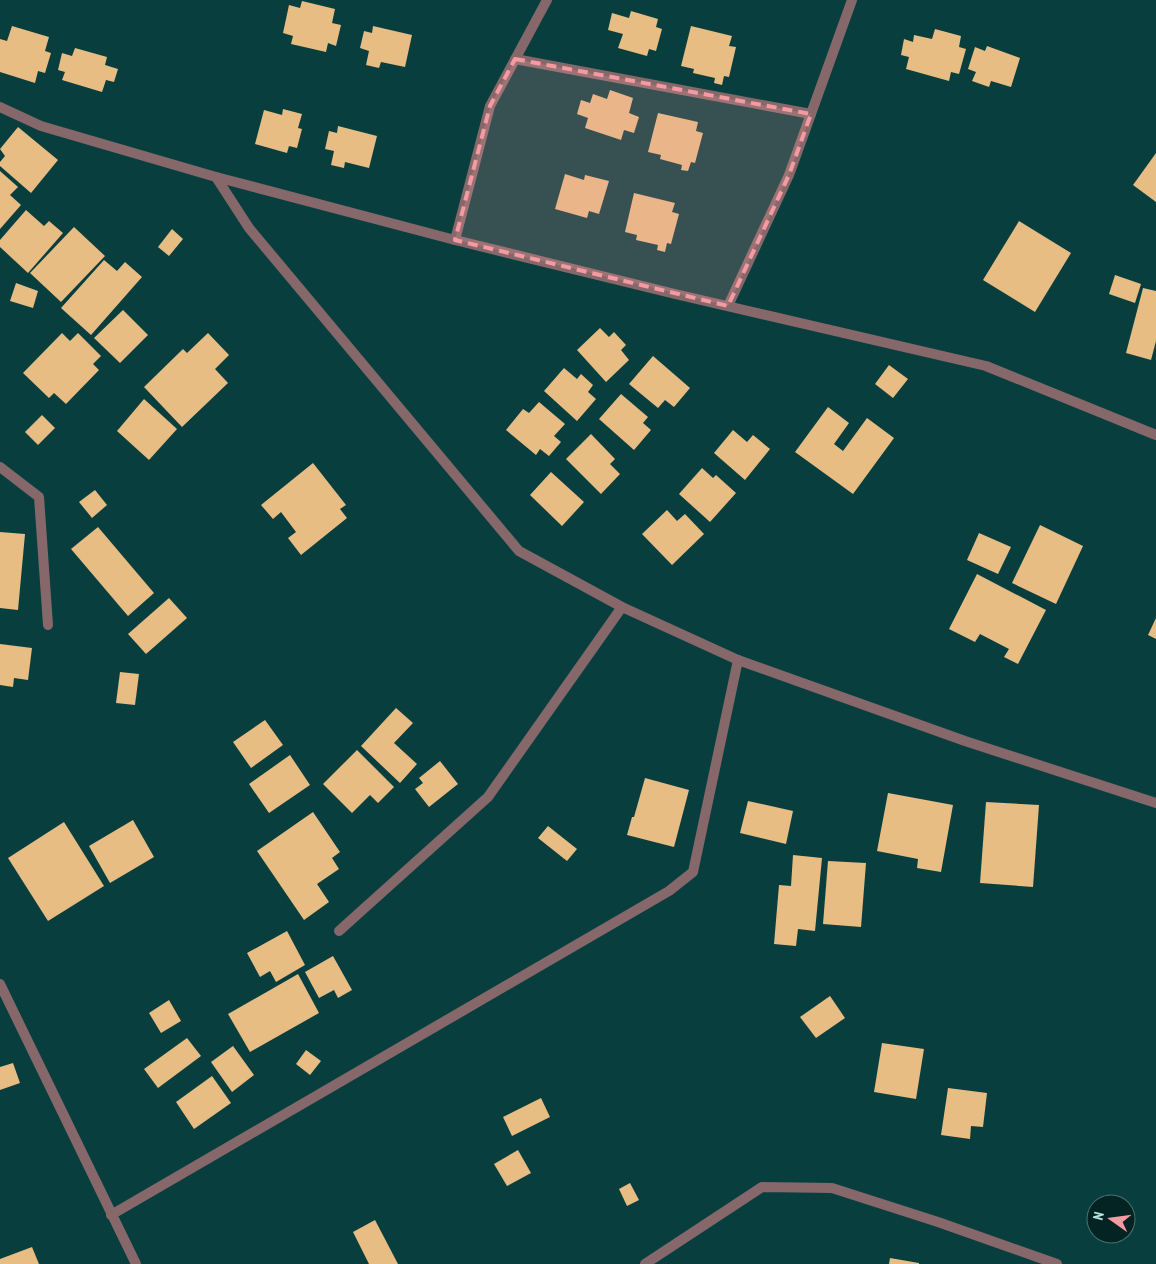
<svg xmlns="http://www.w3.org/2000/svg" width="1156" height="1264" viewBox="0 0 1156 1264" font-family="'PT Sans Narrow',sans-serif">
  <rect width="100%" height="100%" fill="#083f3e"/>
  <g fill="#e8bd83">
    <polygon points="302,1 335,9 332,23 341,25 336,46 328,43 326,52 291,44 293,36 283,33 289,5 300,8"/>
    <polygon points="631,11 658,19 656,27 662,29 656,51 649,49 647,56 618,48 623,34 608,30 612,13 629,18"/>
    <polygon points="12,26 49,37 45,51 51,53 45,73 38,71 35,83 0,72 0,39 7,41"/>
    <polygon points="373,26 412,35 405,67 381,62 379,68 366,65 369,51 360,48 364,31 372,33"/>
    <polygon points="691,26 732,36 729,46 736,47 729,77 724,76 722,85 714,83 715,78 693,73 694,69 681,66"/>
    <polygon points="935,29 961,36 959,47 966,49 959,74 951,72 949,81 906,69 909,57 901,55 904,39 913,42 914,35 932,39"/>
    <polygon points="987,46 1020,58 1011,87 991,81 989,87 972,81 976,72 968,69 975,47 985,51"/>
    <polygon points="75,48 107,57 105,65 118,69 114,82 106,80 102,92 62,80 65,72 58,70 62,53 72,56"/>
    <polygon points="610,90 633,98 629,113 639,117 634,133 624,130 621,140 585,128 588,118 577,114 581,100 590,103 593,94 607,99"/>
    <polygon points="283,109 302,114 298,128 302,129 297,148 289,146 287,153 255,144 264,110 282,115"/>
    <polygon points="658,113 698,122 696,131 703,133 695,163 691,162 688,171 681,170 682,165 660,159 661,155 648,152"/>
    <polygon points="338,126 377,136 369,168 345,162 344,168 331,165 334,151 325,149 329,131 337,133"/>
    <polygon points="18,127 58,160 31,193 0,166 0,162 5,156 0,149"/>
    <polygon points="1156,153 1156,202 1133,185"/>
    <polygon points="0,171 18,187 10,195 21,205 0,229"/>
    <polygon points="565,174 584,180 585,175 609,181 599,214 589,211 587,218 555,209"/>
    <polygon points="634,193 675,203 672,212 679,214 671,244 667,243 665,252 657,250 658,245 636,240 637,235 625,232"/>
    <polygon points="26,210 44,226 49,221 63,233 28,273 0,247 0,240"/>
    <polygon points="1019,221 1071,253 1035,312 983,280"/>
    <polygon points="74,227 105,256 61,302 30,273"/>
    <polygon points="172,229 183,239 169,256 158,247"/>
    <polygon points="104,260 117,271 125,262 142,277 91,335 61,308"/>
    <polygon points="1115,275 1141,284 1135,303 1109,294"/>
    <polygon points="16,283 38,291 33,308 10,301"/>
    <polygon points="1143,288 1156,291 1156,341 1151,360 1126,353"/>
    <polygon points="123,310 148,335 120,363 94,338"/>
    <polygon points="600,328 609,337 614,332 626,345 621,350 629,360 606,382 577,350"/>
    <polygon points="62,333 70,341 78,333 101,356 93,364 99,370 66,404 54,393 49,398 23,373"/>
    <polygon points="208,333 229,355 215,369 228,383 182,427 144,387 183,349 187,353"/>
    <polygon points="653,356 690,388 674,407 665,400 658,408 629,384"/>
    <polygon points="889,365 908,379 893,398 875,384"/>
    <polygon points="564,368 577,379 581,374 593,385 588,392 596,399 577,421 544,391"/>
    <polygon points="621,394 648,417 643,423 651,430 634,450 599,419"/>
    <polygon points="144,399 177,429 149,460 117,431"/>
    <polygon points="539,402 565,424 554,436 561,442 549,456 540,449 536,455 506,430 523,409 529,413"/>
    <polygon points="828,407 849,423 834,444 843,451 867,418 894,438 853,494 795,452"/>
    <polygon points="42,415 55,428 38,445 25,432"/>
    <polygon points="733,430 747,442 753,435 770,449 745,480 714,453"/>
    <polygon points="591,434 615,459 610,464 620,474 601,494 566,459"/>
    <polygon points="313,463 346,505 340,509 347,518 301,555 288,538 296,532 281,512 273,519 261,505"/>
    <polygon points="702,468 713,478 716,475 736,493 710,522 679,494"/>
    <polygon points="551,472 584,502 562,526 530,495"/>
    <polygon points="95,490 107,505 92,518 79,502"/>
    <polygon points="667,510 677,521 685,514 704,534 672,565 642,534"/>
    <polygon points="1040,525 1083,546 1056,604 1012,583"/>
    <polygon points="98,527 154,593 128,616 71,549"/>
    <polygon points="0,532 25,534 18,610 0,608"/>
    <polygon points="979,533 1011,547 998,574 967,560"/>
    <polygon points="977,574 1046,610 1018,664 1004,657 1009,649 980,634 975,642 949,629"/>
    <polygon points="169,598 187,618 146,654 128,634"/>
    <polygon points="1156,618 1156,639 1148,635"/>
    <polygon points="0,644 32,648 28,680 14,678 13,687 0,685"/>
    <polygon points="120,672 139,674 135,705 116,703"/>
    <polygon points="396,708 413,723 394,743 417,764 400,783 361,746"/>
    <polygon points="265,720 283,745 251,768 233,742"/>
    <polygon points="357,750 394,787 378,803 370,795 352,813 323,784"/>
    <polygon points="290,755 310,785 269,813 249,784"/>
    <polygon points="440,761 458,784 429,807 415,789 423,783 419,778"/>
    <polygon points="645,778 689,790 674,847 627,835 632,817 634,817"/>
    <polygon points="888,793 953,805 941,872 917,868 918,859 877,851"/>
    <polygon points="748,801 793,811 786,844 740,833"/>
    <polygon points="986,802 1039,805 1033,887 980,883"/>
    <polygon points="313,812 340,852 332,858 339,869 317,884 329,902 304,920 257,851"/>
    <polygon points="133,820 154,857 110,883 89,846"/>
    <polygon points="64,822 104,886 48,921 8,858"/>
    <polygon points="548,826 577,849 567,861 538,838"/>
    <polygon points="793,855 822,858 815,931 798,929 796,946 774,944 779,885 791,886"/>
    <polygon points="828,861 866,863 861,927 823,924"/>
    <polygon points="287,931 305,965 276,982 270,971 260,977 247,953"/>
    <polygon points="333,956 352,990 338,998 334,990 319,998 305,972"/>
    <polygon points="298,974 319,1013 250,1052 228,1014"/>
    <polygon points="830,996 845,1018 816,1038 800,1017"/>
    <polygon points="169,1000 181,1021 161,1033 149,1013"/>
    <polygon points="187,1038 201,1056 158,1088 144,1069"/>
    <polygon points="882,1043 924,1049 916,1099 874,1092"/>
    <polygon points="233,1046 254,1075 232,1092 211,1062"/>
    <polygon points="306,1050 321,1061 310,1075 296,1064"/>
    <polygon points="13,1063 20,1083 0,1090 0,1067"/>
    <polygon points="212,1076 231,1103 194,1129 176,1102"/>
    <polygon points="948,1088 987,1093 983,1127 971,1126 970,1139 941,1135"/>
    <polygon points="541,1098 550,1117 512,1136 503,1117"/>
    <polygon points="518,1150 531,1173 507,1186 494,1164"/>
    <polygon points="630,1183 639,1200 627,1206 619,1189"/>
    <polygon points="375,1220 398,1264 369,1264 353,1232"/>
    <polygon points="32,1247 39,1264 0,1264 0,1259"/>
    <polygon points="890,1258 919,1263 919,1264 889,1264"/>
  </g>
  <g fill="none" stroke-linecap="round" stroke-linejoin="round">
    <g stroke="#87686a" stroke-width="10">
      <polyline points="515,59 811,114"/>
      <polyline points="0,107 41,126 216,177 455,240 675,294 986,366 1156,435"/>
      <polyline points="216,177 249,228 519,551 622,607 738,660 965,741 1156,803"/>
      <polyline points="455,240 490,106 547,0"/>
      <polyline points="728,306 789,175 852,0"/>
      <polyline points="0,467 39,497 48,625"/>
      <polyline points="339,931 488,797 622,607"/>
      <polyline points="0,984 136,1264"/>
      <polyline points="111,1215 669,891 693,872 738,660"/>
      <polyline points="645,1264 762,1187 832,1188 938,1222 1057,1264"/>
    </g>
  </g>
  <path fill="#f49aa3" fill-opacity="0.2" stroke="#f49aa3" stroke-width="4" stroke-dasharray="10 6" stroke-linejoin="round" d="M515 59 811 114 789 175 728 306 455 240 490 106Z"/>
  <g transform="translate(1111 1219) rotate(284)"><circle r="24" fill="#042323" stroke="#4d7171"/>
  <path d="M0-4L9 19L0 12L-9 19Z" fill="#f49aa3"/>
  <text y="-8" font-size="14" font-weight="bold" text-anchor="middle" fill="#bbe6e5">N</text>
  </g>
</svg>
